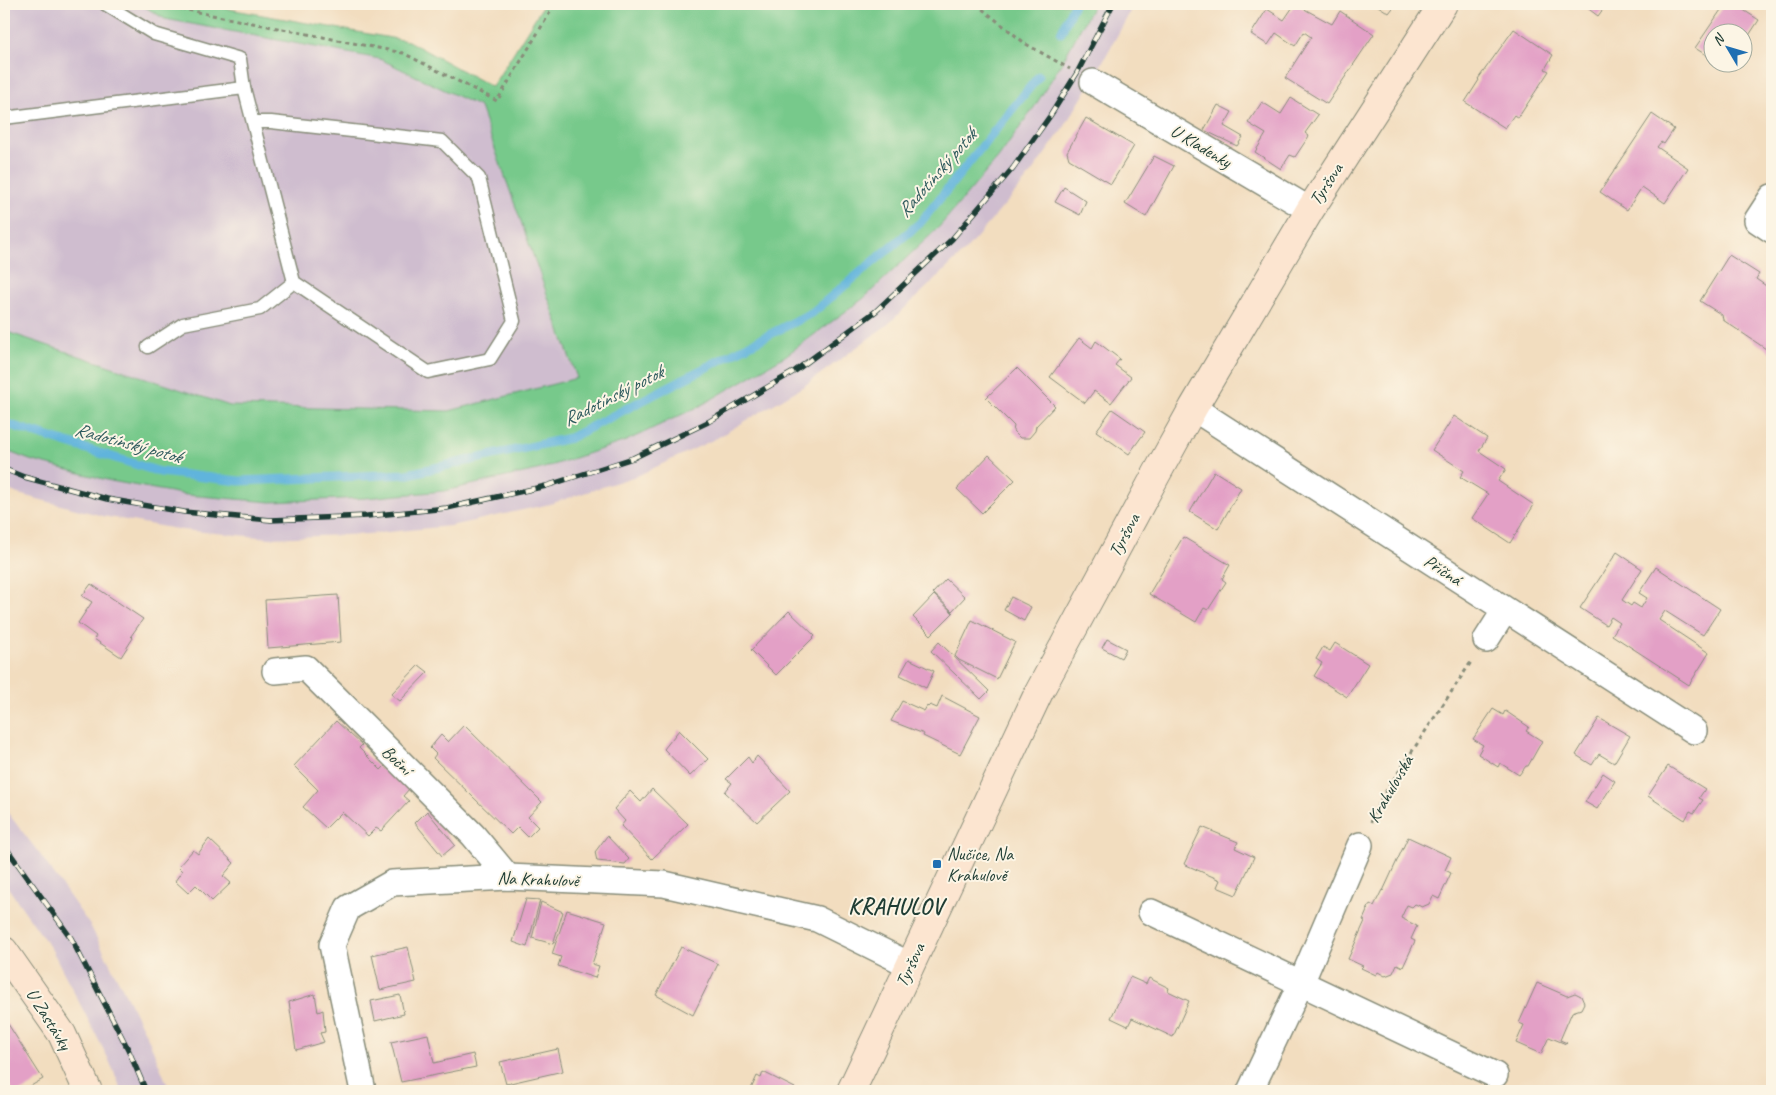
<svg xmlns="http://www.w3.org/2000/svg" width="1776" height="1095" viewBox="0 0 1776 1095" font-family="Caveat,sans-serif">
  <rect width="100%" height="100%" fill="#fcf5e5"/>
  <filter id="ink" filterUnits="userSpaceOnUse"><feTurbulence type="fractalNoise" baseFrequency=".02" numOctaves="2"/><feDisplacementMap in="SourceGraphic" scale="10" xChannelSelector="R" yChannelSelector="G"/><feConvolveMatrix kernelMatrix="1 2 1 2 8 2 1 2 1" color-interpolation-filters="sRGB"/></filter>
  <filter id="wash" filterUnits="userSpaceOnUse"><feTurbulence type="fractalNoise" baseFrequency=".0096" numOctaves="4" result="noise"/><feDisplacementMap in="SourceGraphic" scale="20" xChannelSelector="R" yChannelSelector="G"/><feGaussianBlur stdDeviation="1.12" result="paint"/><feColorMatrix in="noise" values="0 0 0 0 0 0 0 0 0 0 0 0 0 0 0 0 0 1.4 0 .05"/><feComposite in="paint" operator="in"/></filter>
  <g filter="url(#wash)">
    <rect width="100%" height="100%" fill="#f2ddbf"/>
    <g fill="#cfbdcf">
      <polygon points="4,4 140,4 165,19 380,59 480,107 577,379 449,411 230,406 4,331"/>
      <polygon points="1094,4 1133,4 1128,16 1092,81 1065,126 1027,179 965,251 887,325 804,386 717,438 639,475 550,504 450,526 368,534 270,538 182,530 103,516 18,494 4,488 4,450 30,460 111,481 187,495 271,502 365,498 444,491 864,298 939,227 999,157 1035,106 1061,64"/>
      <polygon points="4,808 39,853 91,927 149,1040 170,1091 122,1091 108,1058 52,950 4,882"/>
    </g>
    <polygon fill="#77c98b" stroke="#4b8360" points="140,4 201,4 408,41 492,87 544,4 1094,4 1061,64 1035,106 999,157 939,227 864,298 785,356 700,406 626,441 541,469 444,491 365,498 271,502 187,495 111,481 30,460 4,450 4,331 230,406 449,411 577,378 480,107 380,59 165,19"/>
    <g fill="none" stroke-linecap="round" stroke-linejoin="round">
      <g stroke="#60b4dc" stroke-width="9">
        <polyline points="1061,33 1074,4"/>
        <polyline points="4,423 160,472 239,481 408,474 570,438 813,312 920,223 1039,76"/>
      </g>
    </g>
    <g id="blocks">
      <g fill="#e3a0c6">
        <polygon points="1295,4 1332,24 1340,11 1374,34 1327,104 1285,78 1311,37 1304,32 1295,46 1276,33 1268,45 1251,34 1267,9 1284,20"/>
        <polygon points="1375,4 1396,4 1389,13"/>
        <polygon points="1582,4 1607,4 1598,16"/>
        <polygon points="1725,4 1734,4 1759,20 1744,43 1744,32 1714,32 1714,60 1695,48"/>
        <polygon points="1514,29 1553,55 1545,69 1549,71 1518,118 1514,115 1505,128 1465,102 1479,80 1478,79"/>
        <polygon points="1717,62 1731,62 1727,69"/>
        <polygon points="1291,98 1318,115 1305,133 1309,136 1295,157 1290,155 1281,169 1255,152 1266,134 1248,123 1262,102 1281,114"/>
        <polygon points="1218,105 1232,112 1224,126 1243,137 1237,146 1204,130"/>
        <polygon points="1652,114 1674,129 1664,144 1661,142 1657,147 1688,168 1665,203 1642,187 1627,210 1600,192"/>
        <polygon points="1086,118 1134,146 1111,184 1069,159 1067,152"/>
        <polygon points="1154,156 1174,166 1146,217 1125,204"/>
        <polygon points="1064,187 1086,201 1080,215 1055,202"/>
        <polygon points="1729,255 1759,274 1756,279 1772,290 1772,353 1723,320 1722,315 1700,301"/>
        <polygon points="1079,338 1092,348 1096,341 1120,359 1115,365 1131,377 1111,403 1094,391 1085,403 1050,377"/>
        <polygon points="1017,368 1055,406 1036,426 1035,431 1029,438 1020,438 1013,431 1014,426 986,398"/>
        <polygon points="1112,409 1145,432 1129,454 1096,431"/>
        <polygon points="1454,416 1487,438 1479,451 1506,469 1498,481 1534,505 1510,543 1472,518 1488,494 1460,477 1464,471 1432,450"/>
        <polygon points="989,455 1015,480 982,513 957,489"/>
        <polygon points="1214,471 1241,488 1218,529 1190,512"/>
        <polygon points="1183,537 1230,565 1222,579 1226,582 1208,610 1204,608 1196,622 1149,594"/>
        <polygon points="1617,552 1642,569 1622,600 1631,606 1633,603 1641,608 1647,598 1639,593 1656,567 1720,609 1703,635 1665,611 1659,620 1709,653 1689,685 1612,635 1620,623 1611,617 1606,625 1580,608"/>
        <polygon points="946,579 965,597 952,611 933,593"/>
        <polygon points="91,584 143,619 131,636 133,638 121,657 94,639 96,636 78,623 92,602 82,596"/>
        <polygon points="338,595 341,642 268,648 265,600"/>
        <polygon points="934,595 953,613 931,635 913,617"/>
        <polygon points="1011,597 1031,607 1024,621 1004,610"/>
        <polygon points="789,611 815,636 776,675 751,650"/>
        <polygon points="972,620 1015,642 997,679 959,660 955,656"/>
        <polygon points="1107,639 1126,649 1121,658 1102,648"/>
        <polygon points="939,642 989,691 981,699 931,651"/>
        <polygon points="1335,643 1368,664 1347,697 1314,676 1322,663 1316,659 1323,647 1330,651"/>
        <polygon points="909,659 934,671 926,688 900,675"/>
        <polygon points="419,665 428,672 400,701 391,694"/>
        <polygon points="942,696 980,716 960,754 923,736 924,734 891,721 902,701 924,711 927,706 928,707 930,705 937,708"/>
        <polygon points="1493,709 1503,715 1505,711 1507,712 1529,727 1526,731 1542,741 1528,766 1526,766 1519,775 1500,763 1498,767 1478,754 1483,745 1473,739"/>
        <polygon points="1599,718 1630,736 1614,763 1599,754 1592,765 1576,755"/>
        <polygon points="336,721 362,745 359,748 381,770 385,766 409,789 403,796 409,801 381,831 376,828 368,836 342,812 326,828 303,807 318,790 294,766"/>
        <polygon points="464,725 542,802 528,817 538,827 528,837 518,827 511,834 433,758 436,754 430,748 441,735 448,742"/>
        <polygon points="679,730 708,759 690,776 664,749"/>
        <polygon points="757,756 790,791 757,822 725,792 732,783 726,779 748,757 752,763"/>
        <polygon points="1668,766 1705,789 1699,798 1703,800 1694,813 1690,811 1685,820 1648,796"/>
        <polygon points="1603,773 1615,781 1597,809 1585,802"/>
        <polygon points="652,789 688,824 652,859 621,826 625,821 614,809 630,791 641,802"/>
        <polygon points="427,811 455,845 442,856 415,823"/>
        <polygon points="1202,827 1238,842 1235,848 1254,857 1236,895 1217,887 1220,880 1184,864"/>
        <polygon points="607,836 629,859 625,864 597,861 595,852"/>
        <polygon points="1408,837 1451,857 1445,870 1451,873 1439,899 1433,896 1429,904 1422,907 1415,904 1412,907 1407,905 1401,918 1417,926 1411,939 1415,941 1403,967 1397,964 1393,973 1385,976 1378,972 1376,975 1361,968 1363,966 1348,959 1365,921 1363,920 1370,904 1374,906 1382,890 1383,891"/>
        <polygon points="209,839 234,863 223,876 231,883 212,901 196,885 188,893 175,881 182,871 178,867 193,850 198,854"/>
        <polygon points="526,899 540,900 527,947 513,942"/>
        <polygon points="541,902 563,912 553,944 532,938"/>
        <polygon points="567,910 606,922 592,964 599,966 595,978 558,966 561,957 552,954"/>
        <polygon points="408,947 416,982 380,990 372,955"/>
        <polygon points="681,947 718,964 693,1015 656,995"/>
        <polygon points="1130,977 1146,984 1149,978 1169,988 1168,991 1189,1001 1173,1037 1132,1018 1128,1026 1111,1018"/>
        <polygon points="1537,983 1567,996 1575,993 1581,996 1584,1003 1581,1009 1572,1012 1560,1040 1567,1043 1566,1044 1549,1037 1541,1054 1516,1043 1524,1025 1519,1023"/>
        <polygon points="315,994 318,1012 323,1010 325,1032 320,1033 324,1042 296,1050 289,1002"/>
        <polygon points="400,995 404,1014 375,1021 371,1001"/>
        <polygon points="8,1024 43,1079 22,1091 13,1091 4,1078 4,1027"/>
        <polygon points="428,1034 434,1063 473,1054 476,1067 401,1082 391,1042"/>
        <polygon points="558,1049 563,1071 506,1084 500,1062"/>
        <polygon points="763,1072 795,1088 793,1091 750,1091 757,1076 761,1078"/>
      </g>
    </g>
  </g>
  <g filter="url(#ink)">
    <use href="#blocks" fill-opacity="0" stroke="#888d7a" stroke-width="1"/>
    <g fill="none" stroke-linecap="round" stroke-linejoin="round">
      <defs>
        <g id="lane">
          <polyline points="105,4 154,34 240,59 244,88"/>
          <polyline points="4,118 244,88 294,282 428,372 490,359 514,321 479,178 442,141 271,122 253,122"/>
          <polyline points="148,347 183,324 260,309 294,282"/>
        </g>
        <g id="street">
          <polyline points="1093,82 1310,210"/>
          <polyline points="1772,197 1757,220 1772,230"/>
          <polyline points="1193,408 1694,731"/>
          <polyline points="1486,640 1505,610"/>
          <polyline points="275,671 306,668 473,835 508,877"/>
          <polyline points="1151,912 1495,1075"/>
          <polyline points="363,1091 332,945 348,908 392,883 508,877 664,884 817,919 910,965"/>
          <polyline points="1250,1091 1301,983 1360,845"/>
        </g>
        <g id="secondary">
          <polyline points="4,951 62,1034 88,1091"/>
          <polyline points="851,1091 1039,692 1156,475 1193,408 1310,210 1443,4"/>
        </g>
      </defs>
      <use href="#lane" stroke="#888d7a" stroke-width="15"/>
      <use href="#street" stroke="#888d7a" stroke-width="28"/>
      <use href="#secondary" stroke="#888d7a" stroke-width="30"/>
      <g stroke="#888d7a" stroke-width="3" stroke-dasharray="4 4" stroke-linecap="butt">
        <polyline points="157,4 403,53 497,101 555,4"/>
        <polyline points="976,4 1026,44 1070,69"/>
        <polyline points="1371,822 1382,797 1471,662"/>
      </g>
      <use href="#lane" stroke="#fff" stroke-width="12"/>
      <use href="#street" stroke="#fff" stroke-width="25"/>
      <use href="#secondary" stroke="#fce5d0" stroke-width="28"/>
      <defs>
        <g id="rail">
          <polyline points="4,469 24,477 107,499 184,512 271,520 367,516 447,508 546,486 633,458 708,422 795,371 876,311 952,239 1013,168 1050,116 1077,73 1113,4"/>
          <polyline points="4,845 71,938 128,1049 146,1091"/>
        </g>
      </defs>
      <use href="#rail" stroke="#1f3d34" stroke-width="5.5"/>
      <use href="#rail" stroke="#fcf5e5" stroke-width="4" stroke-dasharray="11" stroke-linecap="butt"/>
    </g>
  </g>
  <rect fill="#1f6fb2" stroke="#fcf5e5" stroke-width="2" x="932" y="859" width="10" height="10" rx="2.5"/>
  <g text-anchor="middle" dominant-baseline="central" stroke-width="4" stroke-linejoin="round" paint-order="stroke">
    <g font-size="18" fill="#1f3d34" stroke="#fcf5e5">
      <text transform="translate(1201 146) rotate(31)">U Kladenky</text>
      <text transform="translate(1326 184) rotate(-57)">Tyršova</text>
      <text transform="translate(1124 535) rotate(-62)">Tyršova</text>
      <text transform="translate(1443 570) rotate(33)">Příčná</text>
      <text transform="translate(397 760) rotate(44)">Boční</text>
      <text transform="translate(1390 789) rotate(-60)">Krahulovská</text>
      <text transform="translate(538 879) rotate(2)">Na Krahulově</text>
      <text transform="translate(910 965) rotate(-65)">Tyršova</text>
      <text transform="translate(49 1019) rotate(58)">U Zastávky</text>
    </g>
    <g font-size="18" fill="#1f3d34" stroke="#fcf5e5" text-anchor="start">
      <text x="947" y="854">Nučice, Na<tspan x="947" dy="21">Krahulově</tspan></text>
    </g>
    <g font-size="19" font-style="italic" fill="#2f5b5e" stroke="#fcf5e5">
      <text transform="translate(937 173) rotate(-49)">Radotínský potok</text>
      <text transform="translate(613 396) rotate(-27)">Radotínský potok</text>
      <text transform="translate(128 443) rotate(15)">Radotínský potok</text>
    </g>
    <g font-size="22" font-weight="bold" letter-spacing="1" fill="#1f3d34" stroke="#fcf5e5">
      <text x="896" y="907">KRAHULOV</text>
    </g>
  </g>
  <rect width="1776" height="1095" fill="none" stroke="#fcf5e5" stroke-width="20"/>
  <g transform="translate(1728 48) rotate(308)"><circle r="24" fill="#fcf5e5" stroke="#a4ab9e"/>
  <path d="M0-4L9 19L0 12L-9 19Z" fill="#1f6fb2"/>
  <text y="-8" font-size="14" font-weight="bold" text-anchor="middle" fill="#1f3d34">N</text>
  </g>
</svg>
